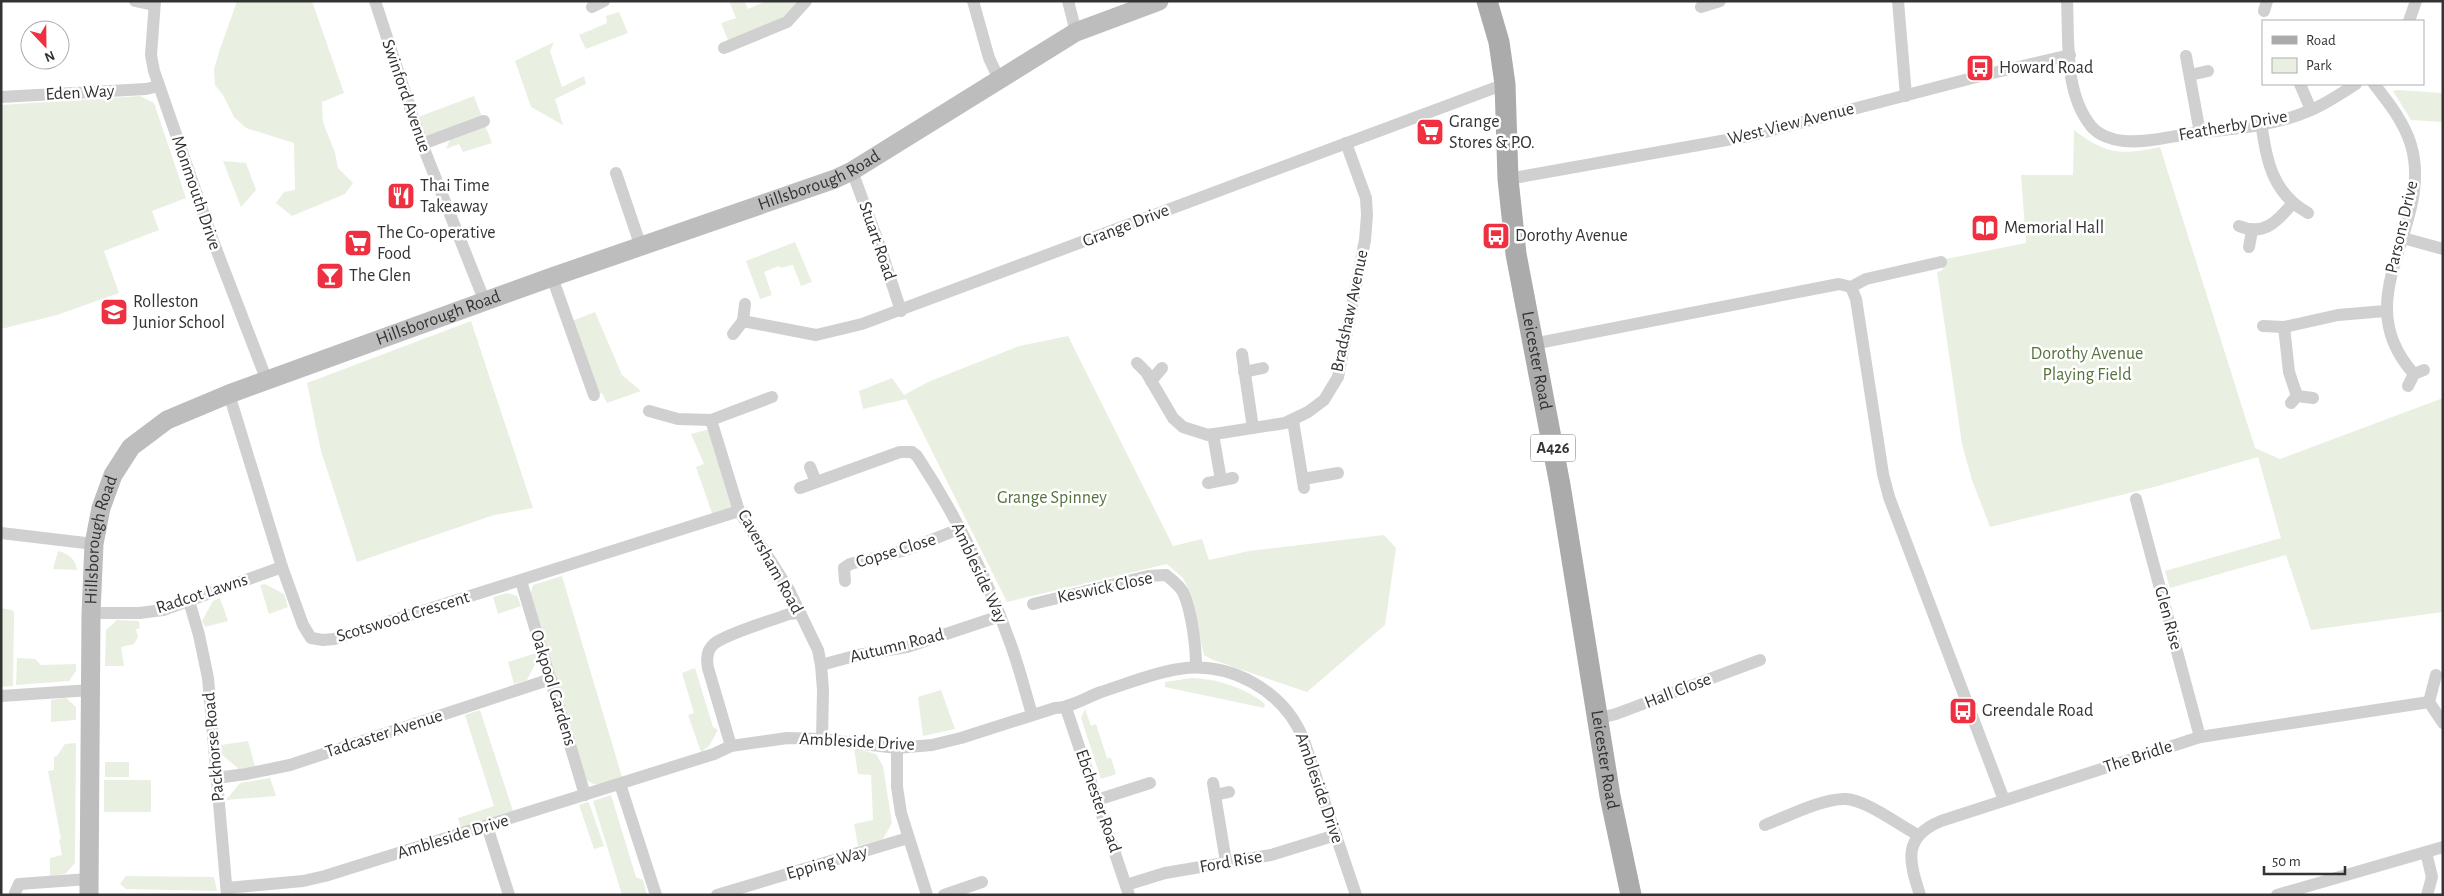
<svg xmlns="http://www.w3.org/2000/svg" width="2444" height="896" viewBox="0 0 2444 896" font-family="'Alegreya Sans',sans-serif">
  <rect width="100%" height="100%" fill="#fff"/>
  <g fill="#e9f0e1">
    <polygon points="237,1 312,1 344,93 322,102 323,122 335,153 338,168 353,183 345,194 292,216 276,203 284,192 295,190 294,143 246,128 234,117 223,95 215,85 214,69 220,49"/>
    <polygon points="729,1 744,1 748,9 766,1 806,1 787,22 730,45 721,23 736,18"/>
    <polygon points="619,12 628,33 586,49 579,35 607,23 606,16"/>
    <polygon points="554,42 550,51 562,87 584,76 586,84 555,99 563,125 531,107 515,61"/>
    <polygon points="2397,90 2443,93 2443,122 2411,120 2393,91"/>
    <polygon points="140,96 154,103 186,198 152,211 159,230 104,251 119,293 57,315 1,329 1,105"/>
    <polygon points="474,96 492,143 463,152 459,144 446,149 453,133 422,144 413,119"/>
    <path d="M2074 130C2107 155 2121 155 2160 147L2255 448 2280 459 2443 398V612L2311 630 2286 555 2170 588 2165 571 2281 538 2258 457 2158 486 1990 527 1972 480 1962 444 1937 272 1943 270 1941 260 2026 243 2021 175H2073Z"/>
    <polygon points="223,161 246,163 256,190 241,207"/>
    <polygon points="795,242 812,282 801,286 793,265 780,268 779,266 764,272 772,295 760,299 746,261"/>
    <polygon points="595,312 622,375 641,391 607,403 602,393 594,395 567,323"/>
    <polygon points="471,321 533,508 494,515 357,562 321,451 307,383"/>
    <polygon points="1068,336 1173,546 1202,539 1209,560 1249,551 1384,535 1396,548 1385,625 1307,692 1213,660 1204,655 1188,588 1183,578 1167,564 1007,602 906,399 863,409 859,391 892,378 904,395 928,382 1019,346"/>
    <polygon points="714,428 739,511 714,519 696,467 704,464 691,434"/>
    <path d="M58 551C68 553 76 560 77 570L53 569Z"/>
    <path d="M562 576 622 777C609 781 593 791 585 777L530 595 533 585Z"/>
    <polygon points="265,584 284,594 288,607 269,614 260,585"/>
    <polygon points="507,593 517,596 521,606 498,614 493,597"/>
    <polygon points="220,598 228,621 205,627 202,621 213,601"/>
    <polygon points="1,608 12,610 14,613 13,686 1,687"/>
    <polygon points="117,620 139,621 140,628 136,629 138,637 134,644 121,647 124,666 105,666 106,630"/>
    <polygon points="536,653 538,658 527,680 514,684 508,662"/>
    <polygon points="17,658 35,659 41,665 76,664 76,671 69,681 16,685"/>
    <polygon points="695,668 713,727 718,730 709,746 701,752 688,715 694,713 682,673"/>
    <path d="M1192 678C1219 679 1245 688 1265 704L1264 708 1165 687V682Z"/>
    <polygon points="941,690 955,729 923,736 918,697"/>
    <polygon points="66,698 76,707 76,720 51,722 51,700"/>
    <polygon points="1085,709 1091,726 1096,724 1107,758 1111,758 1116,774 1101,779 1081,718"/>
    <polygon points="480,710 513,811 461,828 458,818 494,806 465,715"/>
    <polygon points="248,741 255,766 239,769 221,754 221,745"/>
    <polygon points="76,743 75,863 65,874 50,876 50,858 62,855 59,840 61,839 48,771 54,770 54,757 57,756 65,744"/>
    <polygon points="854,748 876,754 883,766 892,823 883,839 858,846 854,824 873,820 871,775 858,774"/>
    <rect x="105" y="762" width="24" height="15"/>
    <polygon points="270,778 276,796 226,800 240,783"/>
    <rect x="104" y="780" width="47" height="32"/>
    <polygon points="611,795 636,877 643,880 647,895 622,895 593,801"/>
    <polygon points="587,802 589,803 604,846 594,849 579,805"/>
    <polygon points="126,876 214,877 217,891 126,889 120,884"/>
  </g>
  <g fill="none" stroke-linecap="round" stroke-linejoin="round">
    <g stroke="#d0d0d0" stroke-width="12">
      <polyline points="135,1 154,5"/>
      <polyline points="155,1 151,55 154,71 213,241 267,381"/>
      <polyline points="375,1 422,144 485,302"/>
      <polyline points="973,1 989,58 999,79"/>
      <polyline points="1068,1 1076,32"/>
      <polyline points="1898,1 1906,96"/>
      <path d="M2067 1C2069 41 2064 93 2091 126 2098 135 2112 140 2124 141 2145 143 2168 137 2188 134 2228 129 2273 127 2311 110 2326 104 2342 93 2356 84"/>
      <polyline points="592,7 604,1"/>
      <polyline points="1701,7 1720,1"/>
      <polyline points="2264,11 2267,1"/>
      <polyline points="2409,21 2416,1"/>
      <polyline points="724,48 787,22 806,1"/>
      <polyline points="2186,56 2200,133"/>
      <polyline points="2190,75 2208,71"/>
      <polyline points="2300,84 2311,110"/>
      <path d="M2374 84C2389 103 2404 122 2411 145 2435 226 2344 297 2414 374"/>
      <polyline points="1,97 146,89 159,86"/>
      <path d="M2261 123C2267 161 2272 193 2308 213"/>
      <polyline points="422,144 484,121"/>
      <polyline points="852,171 879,244 901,311"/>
      <polyline points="616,173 641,247"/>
      <polyline points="1508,179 1749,136 1984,75 2070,55"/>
      <path d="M2239 226C2263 236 2276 223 2292 204"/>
      <polyline points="2403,238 2443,249"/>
      <polyline points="2249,247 2252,231"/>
      <polyline points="552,277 594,395"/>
      <polyline points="1851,287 1856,299 1883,474 1889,497 2004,800"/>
      <polyline points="743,321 745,304"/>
      <polyline points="2263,326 2284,327 2338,315 2385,311"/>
      <polyline points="2284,327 2289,372 2297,396"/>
      <polyline points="733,334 743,321 816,335 862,324 1505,84"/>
      <polyline points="1533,344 1839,284 1851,287 1866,279 1941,262"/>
      <polyline points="1242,354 1253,428"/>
      <polyline points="1137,363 1146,372 1173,418 1183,427 1208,435 1285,423 1308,412 1324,400 1338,377 1365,240 1367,215 1366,198 1346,143"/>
      <polyline points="1244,372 1263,368"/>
      <polyline points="1151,381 1162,368"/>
      <polyline points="2408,386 2414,374 2424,370"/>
      <polyline points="229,394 282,567 303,625 311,638 323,640 334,639 739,511"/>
      <polyline points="772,397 711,420 739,511 789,590 818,650 821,665 823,690 822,739"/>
      <polyline points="2291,403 2297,396 2313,398"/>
      <polyline points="649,411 678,419 711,420"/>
      <polyline points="1293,421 1304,488"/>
      <polyline points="1213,434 1221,480"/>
      <polyline points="810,467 816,482"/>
      <polyline points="1303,479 1338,473"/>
      <polyline points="1208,483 1233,478"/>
      <path d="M800 488 900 452H912L917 456C955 514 988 579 1011 645 1019 667 1025 691 1032 714"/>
      <polyline points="2136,499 2200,737"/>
      <polyline points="1,533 94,544"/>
      <polyline points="521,581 585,795"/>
      <polyline points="845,581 844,568 850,564 906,550 959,529"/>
      <polyline points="189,601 199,635 208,678 227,895"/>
      <path d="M1033 604 1148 576 1166 575C1172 580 1179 585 1183 592 1192 612 1196 646 1196 667"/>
      <polyline points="91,613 139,613 163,610 282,567"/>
      <polyline points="821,665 858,655 907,647 1000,616"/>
      <polyline points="2436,675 2429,702 2443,723"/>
      <polyline points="1,696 91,690"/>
      <polyline points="1066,708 1129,895"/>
      <polyline points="1596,719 1616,714 1760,660"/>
      <path d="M731 746 708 668C706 658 707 649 715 643 733 631 768 622 789 614L798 613"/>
      <polyline points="897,748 897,787 901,813 927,895"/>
      <polyline points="216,778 246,774 290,765 551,679"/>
      <polyline points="1213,783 1226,862"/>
      <polyline points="620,784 656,895"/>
      <polyline points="1215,795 1229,792"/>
      <polyline points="1097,800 1150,783"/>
      <path d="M1765 825C1786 817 1823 798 1846 799 1866 800 1899 825 1918 835"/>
      <polyline points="487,826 509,895"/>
      <polyline points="2426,852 2432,877 2427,895"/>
      <polyline points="1126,885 1165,873 1271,855 1336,835"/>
      <path d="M227 888 303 881 325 876 714 754 731 746 787 738 822 739 897 748 932 745 961 738 1055 708C1070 708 1087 697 1101 692 1127 684 1152 673 1179 669 1230 661 1283 690 1303 738L1356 895"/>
      <polyline points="15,893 19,884 89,879"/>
      <polyline points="717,895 908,838"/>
      <polyline points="944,895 982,882"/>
      <path d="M1920 895C1909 861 1902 837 1941 821L2200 737 2429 702"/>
      <polyline points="2277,895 2443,847"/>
    </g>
    <path stroke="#bdbdbd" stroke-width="19" id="s1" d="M89 895 91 613 94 544 101 508 113 475 131 447 167 420 229 394 552 277 835 179 852 171 1076 32 1159 1"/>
    <path stroke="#ababab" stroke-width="21" id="s2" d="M1487 1 1499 42 1505 84 1508 179 1516 254 1560 485 1610 796 1631 895"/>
  </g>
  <defs>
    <symbol id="bus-square" viewBox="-11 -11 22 22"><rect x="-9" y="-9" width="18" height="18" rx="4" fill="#ef3041" stroke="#fff"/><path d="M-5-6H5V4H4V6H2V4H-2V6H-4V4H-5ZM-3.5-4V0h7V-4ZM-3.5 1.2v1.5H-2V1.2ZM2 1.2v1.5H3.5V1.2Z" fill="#fff"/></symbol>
    <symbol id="supermarket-square" viewBox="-11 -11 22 22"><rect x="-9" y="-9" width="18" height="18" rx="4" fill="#ef3041" stroke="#fff"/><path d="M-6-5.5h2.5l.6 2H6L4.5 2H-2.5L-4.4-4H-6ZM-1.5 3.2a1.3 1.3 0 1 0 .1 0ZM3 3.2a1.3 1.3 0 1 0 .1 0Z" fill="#fff"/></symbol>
    <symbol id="restaurant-square" viewBox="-11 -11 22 22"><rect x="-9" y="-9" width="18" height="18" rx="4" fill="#ef3041" stroke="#fff"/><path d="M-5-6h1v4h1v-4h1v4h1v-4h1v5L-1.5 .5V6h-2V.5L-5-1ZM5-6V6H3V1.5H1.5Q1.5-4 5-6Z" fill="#fff"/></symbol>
    <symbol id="library-square" viewBox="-11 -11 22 22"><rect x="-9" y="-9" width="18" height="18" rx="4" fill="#ef3041" stroke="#fff"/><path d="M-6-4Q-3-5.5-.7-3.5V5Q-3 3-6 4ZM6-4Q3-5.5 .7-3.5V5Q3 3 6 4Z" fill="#fff"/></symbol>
    <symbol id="bar-square" viewBox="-11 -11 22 22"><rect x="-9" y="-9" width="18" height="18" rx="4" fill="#ef3041" stroke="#fff"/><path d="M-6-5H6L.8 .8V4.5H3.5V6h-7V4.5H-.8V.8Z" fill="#fff"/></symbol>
    <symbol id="school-square" viewBox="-11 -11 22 22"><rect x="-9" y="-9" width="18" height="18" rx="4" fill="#ef3041" stroke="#fff"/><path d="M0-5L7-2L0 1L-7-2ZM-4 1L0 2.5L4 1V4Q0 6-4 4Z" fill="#fff"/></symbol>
  </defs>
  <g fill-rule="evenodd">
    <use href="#bus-square" x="1964" y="52" width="32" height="32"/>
    <use href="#supermarket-square" x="1414" y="116" width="32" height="32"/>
    <use href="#restaurant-square" x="385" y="180" width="32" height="32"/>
    <use href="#library-square" x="1969" y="212" width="32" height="32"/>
    <use href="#bus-square" x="1480" y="220" width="32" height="32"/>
    <use href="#supermarket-square" x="342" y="227" width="32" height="32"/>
    <use href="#bar-square" x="314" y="260" width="32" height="32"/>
    <use href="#school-square" x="98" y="296" width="32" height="32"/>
    <use href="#bus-square" x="1947" y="695" width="32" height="32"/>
  </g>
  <g text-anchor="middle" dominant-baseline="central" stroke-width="5" stroke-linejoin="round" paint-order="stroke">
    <rect fill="#fff" stroke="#707070" stroke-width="1" x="1530.5" y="434.5" width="45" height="27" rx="4"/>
    <g font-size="16" font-weight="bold" fill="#333">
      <text x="1553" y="448">A426</text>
    </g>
    <g font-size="18" fill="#333" stroke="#fff" text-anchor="start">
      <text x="1999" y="68">Howard Road</text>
      <text x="1449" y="122">Grange<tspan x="1449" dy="21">Stores &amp; P.O.</tspan></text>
      <text x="420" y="186">Thai Time<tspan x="420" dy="21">Takeaway</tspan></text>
      <text x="2004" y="228">Memorial Hall</text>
      <text x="377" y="233">The Co-operative<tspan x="377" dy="21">Food</tspan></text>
      <text x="1515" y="236">Dorothy Avenue</text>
      <text x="349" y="276">The Glen</text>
      <text x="133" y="302">Rolleston<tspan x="133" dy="21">Junior School</tspan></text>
      <text x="1982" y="711">Greendale Road</text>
    </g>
    <g font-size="18" fill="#333" stroke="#fff">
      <text transform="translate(80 93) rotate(-3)">Eden Way</text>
      <text transform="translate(406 96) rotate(71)">Swinford Avenue</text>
      <text transform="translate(1791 124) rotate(-14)">West View Avenue</text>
      <text transform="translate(2233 126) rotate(-10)">Featherby Drive</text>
      <text stroke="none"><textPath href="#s1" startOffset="1196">Hillsborough Road</textPath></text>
      <text transform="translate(196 193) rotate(71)">Monmouth Drive</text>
      <text transform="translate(1126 226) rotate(-21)">Grange Drive</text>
      <text transform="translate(2402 227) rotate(-77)">Parsons Drive</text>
      <text transform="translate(877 241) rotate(71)">Stuart Road</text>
      <text transform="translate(1350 311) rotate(-78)">Bradshaw Avenue</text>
      <text stroke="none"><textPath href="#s1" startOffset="791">Hillsborough Road</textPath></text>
      <text stroke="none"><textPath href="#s2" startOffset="364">Leicester Road</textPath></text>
      <text stroke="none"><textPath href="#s1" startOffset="356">Hillsborough Road</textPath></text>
      <text transform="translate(896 551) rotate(-17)">Copse Close</text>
      <text transform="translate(770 562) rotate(61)">Caversham Road</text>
      <text transform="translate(979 573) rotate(65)">Ambleside Way</text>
      <text transform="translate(1105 588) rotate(-12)">Keswick Close</text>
      <text transform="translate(202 594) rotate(-18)">Radcot Lawns</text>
      <text transform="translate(403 617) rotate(-17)">Scotswood Crescent</text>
      <text transform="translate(2168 618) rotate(75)">Glen Rise</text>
      <text transform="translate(897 646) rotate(-14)">Autumn Road</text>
      <text transform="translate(553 688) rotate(73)">Oakpool Gardens</text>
      <text transform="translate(1678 691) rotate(-21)">Hall Close</text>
      <text transform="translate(384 734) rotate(-18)">Tadcaster Avenue</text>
      <text transform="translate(857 742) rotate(3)">Ambleside Drive</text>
      <text transform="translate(214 747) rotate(-95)">Packhorse Road</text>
      <text transform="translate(2138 757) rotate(-18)">The Bridle</text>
      <text stroke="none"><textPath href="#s2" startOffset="769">Leicester Road</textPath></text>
      <text transform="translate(1319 788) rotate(71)">Ambleside Drive</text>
      <text transform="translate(1098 801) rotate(71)">Ebchester Road</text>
      <text transform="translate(453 837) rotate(-17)">Ambleside Drive</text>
      <text transform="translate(1231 862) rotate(-10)">Ford Rise</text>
      <text transform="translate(827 863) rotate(-16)">Epping Way</text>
    </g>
    <g font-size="18" fill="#56723c" stroke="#fff">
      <text x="2087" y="354">Dorothy Avenue<tspan x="2087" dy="21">Playing Field</tspan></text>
      <text x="1052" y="498">Grange Spinney</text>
    </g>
  </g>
  <rect width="2444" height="896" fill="none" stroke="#333333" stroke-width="5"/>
  <rect x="2262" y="20" width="162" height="65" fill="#ffffff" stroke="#adadad"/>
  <rect x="2272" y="36" width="25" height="8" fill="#ababab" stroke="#adadad"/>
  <text x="2306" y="45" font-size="15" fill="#333333">Road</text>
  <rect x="2272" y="58" width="25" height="15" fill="#e9f0e1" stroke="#adadad"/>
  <text x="2306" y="70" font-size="15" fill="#333333">Park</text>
  <g transform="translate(45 45) rotate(158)"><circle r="24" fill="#ffffff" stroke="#adadad"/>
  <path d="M0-4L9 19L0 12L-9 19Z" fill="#ef3041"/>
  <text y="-8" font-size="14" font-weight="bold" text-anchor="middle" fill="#333333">N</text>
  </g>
  <path d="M2264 866v8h81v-8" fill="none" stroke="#333333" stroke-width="2.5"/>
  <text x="2272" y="866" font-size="15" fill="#333333" stroke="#ffffff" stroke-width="4" paint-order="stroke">50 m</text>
</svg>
